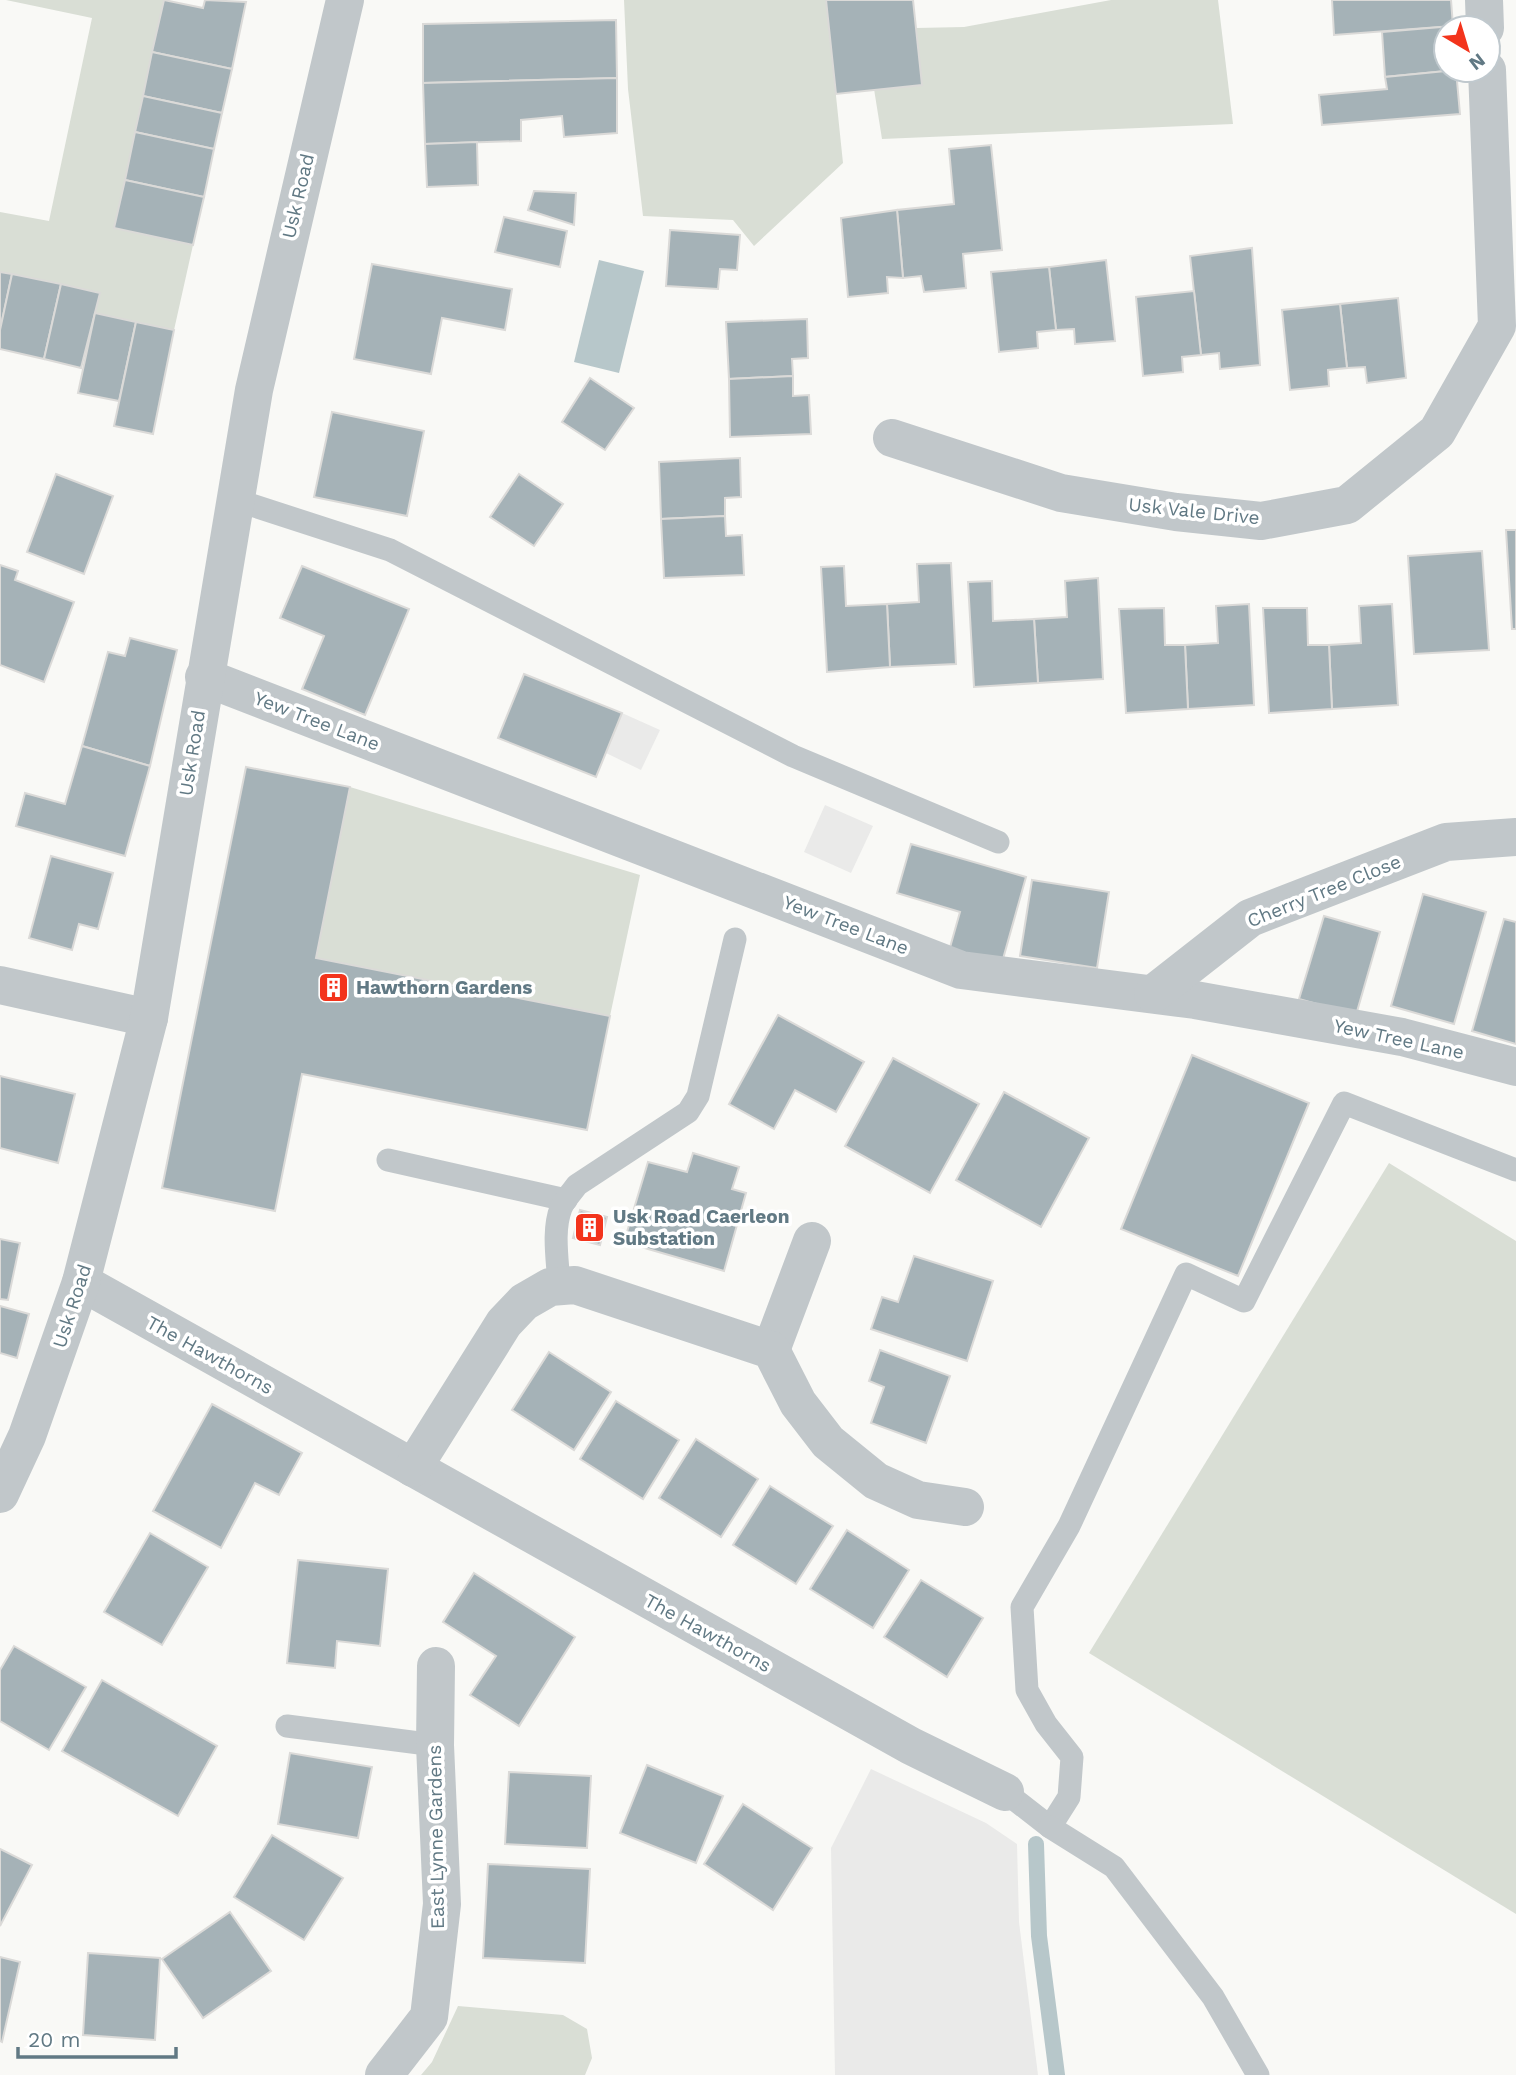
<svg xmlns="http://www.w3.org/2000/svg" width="1516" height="2075" viewBox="0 0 1516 2075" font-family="'Work Sans',sans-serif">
  <rect width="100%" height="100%" fill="#f9f9f6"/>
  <g fill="#eaeae9">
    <polygon points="622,713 660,730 641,770 606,753"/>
    <polygon points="825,805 873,826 851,873 804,852"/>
    <polygon points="871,1769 986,1823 1017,1844 1019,1922 1038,2075 835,2075 831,1848"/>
  </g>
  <g fill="#d9ded5">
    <polygon points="6,0 164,0 125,180 193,245 174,330 95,313 100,293 0,272 0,212 49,221 92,18"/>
    <polygon points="624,0 826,0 843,163 754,246 733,220 643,216 628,89"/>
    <polygon points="1111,0 1218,0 1233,124 882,139 874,89 922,84 916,28 964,27"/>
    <polygon points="350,787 640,875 610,1016 316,958"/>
    <polygon points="1389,1163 1516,1241 1516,1914 1089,1653"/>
    <polygon points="458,2006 563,2015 587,2029 592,2058 585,2075 421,2075 432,2062"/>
  </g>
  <polygon fill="#b7c7ca" points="599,260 644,271 619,373 574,362"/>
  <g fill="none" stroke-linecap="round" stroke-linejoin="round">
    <polyline stroke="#b7c7ca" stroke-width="16" points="1036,1844 1039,1936 1057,2075"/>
  </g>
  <g fill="#a5b2b7" stroke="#dbdad8" stroke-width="2">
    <polygon points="164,0 203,8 205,0 246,2 232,69 152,52"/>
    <polygon points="826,0 913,0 922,85 836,94"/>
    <polygon points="1332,0 1451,0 1453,26 1334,35"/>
    <polygon points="616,20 617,78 423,83 423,24"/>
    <polygon points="1453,26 1453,28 1446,28 1446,70 1456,70 1385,77 1382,32"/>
    <polygon points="152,52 232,69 222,113 143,96"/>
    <polygon points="1456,70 1460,114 1322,125 1319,95 1387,89 1385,77"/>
    <polygon points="617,78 617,133 564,137 562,116 521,120 521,141 425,144 423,83"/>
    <polygon points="143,96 222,113 214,149 135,132"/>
    <polygon points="135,132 214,149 204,197 125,180"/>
    <polygon points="477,142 478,185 427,187 425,144"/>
    <polygon points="991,145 1002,250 963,254 966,288 924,292 921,276 903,278 897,210 954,204 949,149"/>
    <polygon points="125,180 204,197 193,245 114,228"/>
    <polygon points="534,191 576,193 574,225 528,210"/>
    <polygon points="897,210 903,278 887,277 888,293 848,297 841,218"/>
    <polygon points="504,217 567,231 560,267 495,252"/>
    <polygon points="670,230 740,235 737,270 720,269 718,289 666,286"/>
    <polygon points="1252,248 1260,365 1220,369 1219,353 1201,355 1190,256"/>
    <polygon points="1106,260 1115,341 1075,344 1074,329 1056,330 1049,267"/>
    <polygon points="372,264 512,289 505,330 442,318 431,374 354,359"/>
    <polygon points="1049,267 1056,330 1037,332 1038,348 999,352 991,272"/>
    <polygon points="0,272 12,274 0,330"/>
    <polygon points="12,274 61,284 44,359 0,349 0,330"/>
    <polygon points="61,284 100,293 81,368 44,359"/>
    <polygon points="1194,291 1201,355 1182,357 1183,372 1143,376 1136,297"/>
    <polygon points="1398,298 1406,378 1367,383 1365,367 1347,368 1340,304"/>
    <polygon points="1340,304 1347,368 1328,370 1329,386 1290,390 1282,310"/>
    <polygon points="95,313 136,322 119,401 78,393"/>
    <polygon points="807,319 808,358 792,359 793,376 729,379 726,322"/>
    <polygon points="136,322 174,330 153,434 114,426"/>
    <polygon points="793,376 793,396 809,395 811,434 730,437 729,379"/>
    <polygon points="590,378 634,408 605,450 562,422"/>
    <polygon points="332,412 424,431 407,516 314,497"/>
    <polygon points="740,458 741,497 725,498 725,516 661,519 659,462"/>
    <polygon points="56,474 113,496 84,574 27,552"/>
    <polygon points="519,474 563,504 534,546 490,517"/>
    <polygon points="725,516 726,536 742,535 744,575 664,578 661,519"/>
    <polygon points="1506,530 1516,530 1516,629 1512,629"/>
    <polygon points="1482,551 1489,650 1414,654 1408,556"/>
    <polygon points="951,563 956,664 890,667 887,604 919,602 917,564"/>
    <polygon points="0,565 18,571 15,580 74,602 44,682 0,665"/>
    <polygon points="302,566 409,609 365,715 302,689 324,636 280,618"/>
    <polygon points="844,566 846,606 887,604 890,667 827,672 821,567"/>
    <polygon points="1098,578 1103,679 1038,683 1034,619 1067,617 1065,581"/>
    <polygon points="992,581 993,621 1034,619 1038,683 974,687 968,582"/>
    <polygon points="1249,604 1254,705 1188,709 1185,645 1218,643 1216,606"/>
    <polygon points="1392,604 1398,705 1332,709 1329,645 1361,643 1359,606"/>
    <polygon points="1164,608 1165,645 1185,645 1188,709 1126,713 1119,609"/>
    <polygon points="1263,608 1307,608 1308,645 1329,645 1332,709 1269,713"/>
    <polygon points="130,638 177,650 150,766 82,746 108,652 125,656"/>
    <polygon points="524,674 622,713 596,777 498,738"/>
    <polygon points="82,746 150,766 125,856 16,826 25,793 65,804"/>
    <polygon points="246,767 350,787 316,958 610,1016 587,1130 302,1074 275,1211 162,1188"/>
    <polygon points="911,844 1026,877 1001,966 949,951 960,912 897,893"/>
    <polygon points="51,856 113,873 98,929 79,924 72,950 29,938"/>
    <polygon points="1032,880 1109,892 1097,968 1020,956"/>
    <polygon points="1423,894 1486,912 1454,1024 1391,1006"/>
    <polygon points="1324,916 1380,932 1356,1015 1299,999"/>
    <polygon points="1504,919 1516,922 1516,1044 1472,1031"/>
    <polygon points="778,1015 864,1062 836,1112 795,1090 774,1129 729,1104"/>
    <polygon points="1192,1055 1309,1103 1238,1276 1121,1229"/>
    <polygon points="893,1058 979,1104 930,1193 845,1146"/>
    <polygon points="0,1076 75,1094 58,1163 0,1148"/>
    <polygon points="1004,1092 1089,1138 1041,1227 956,1180"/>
    <polygon points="693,1153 739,1167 732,1189 746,1193 724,1271 624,1242 648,1162 687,1172"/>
    <polygon points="580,1210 607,1217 600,1245 573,1238"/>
    <polygon points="0,1239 20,1243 8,1300 0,1299"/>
    <polygon points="914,1256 993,1281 967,1361 871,1329 882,1297 898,1302"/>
    <polygon points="0,1306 29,1314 17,1358 0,1353"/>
    <polygon points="880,1350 950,1376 926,1443 871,1423 884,1387 869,1381"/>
    <polygon points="549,1352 611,1392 574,1450 512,1410"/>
    <polygon points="616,1401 679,1440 643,1499 580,1459"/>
    <polygon points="212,1404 302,1453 279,1495 255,1483 221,1548 153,1511"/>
    <polygon points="696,1439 758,1479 721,1537 659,1498"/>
    <polygon points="770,1486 833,1526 796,1584 733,1545"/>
    <polygon points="847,1530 909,1570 873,1628 810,1589"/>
    <polygon points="150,1533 208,1567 162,1645 104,1612"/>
    <polygon points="298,1560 388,1569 380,1646 337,1641 335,1668 287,1663"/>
    <polygon points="474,1573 575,1637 519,1726 470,1695 496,1656 443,1622"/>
    <polygon points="921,1580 983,1618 947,1677 884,1637"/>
    <polygon points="14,1646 86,1687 49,1750 0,1721 0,1670"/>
    <polygon points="102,1680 217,1746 178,1816 62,1751"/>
    <polygon points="290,1753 372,1767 358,1838 278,1824"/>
    <polygon points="647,1765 723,1796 696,1863 620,1833"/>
    <polygon points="509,1772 591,1776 587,1848 505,1844"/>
    <polygon points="743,1804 812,1848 773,1910 704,1864"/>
    <polygon points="272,1835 343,1878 304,1940 234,1897"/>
    <polygon points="0,1849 32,1865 0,1926"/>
    <polygon points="488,1864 590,1869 585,1963 483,1958"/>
    <polygon points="230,1912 271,1971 203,2018 162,1959"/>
    <polygon points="88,1953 160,1958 155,2040 83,2035"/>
    <polygon points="0,1957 20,1962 2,2042 0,2041"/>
  </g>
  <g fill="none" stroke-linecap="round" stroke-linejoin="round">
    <g stroke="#c1c7ca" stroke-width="23">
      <polyline points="236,500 390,550 793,756 998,842"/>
      <polyline points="388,1160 566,1200"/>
      <path d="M559 1286C558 1262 552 1231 561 1208 564 1200 572 1192 577 1185L688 1112 698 1096 735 939"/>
      <polyline points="287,1726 435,1745"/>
      <polyline points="1005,1792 1050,1827 1069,1797 1072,1757 1046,1724 1027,1690 1022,1607 1069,1526 1186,1274 1244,1301 1344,1103 1516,1170"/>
      <polyline points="1050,1827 1114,1867 1213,1997 1258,2075"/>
    </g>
    <g stroke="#c1c7ca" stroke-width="38">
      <polyline points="1484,0 1485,28"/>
      <polyline points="892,438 1061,493 1176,512 1261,521 1347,505 1437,432 1497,326 1487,70"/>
      <polyline points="204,677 961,970 1195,1000 1402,1037 1516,1067"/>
      <polyline points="0,985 149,1018"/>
      <polyline points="1153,994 1250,918 1446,842 1516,837"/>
      <polyline points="81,1282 911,1746 1005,1792"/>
      <polyline points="771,1350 812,1241"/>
      <polyline points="413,1468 504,1323 524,1302 550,1287 575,1285 771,1350 798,1403 828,1442 876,1481 918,1500 965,1507"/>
      <polyline points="384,2075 429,2017 442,1904 435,1745 436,1666"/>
    </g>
    <polyline stroke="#c1c7ca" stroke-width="38" points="0,1494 27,1436 81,1282 149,1018 254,390 345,0"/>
  </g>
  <defs>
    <symbol id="building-square" viewBox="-11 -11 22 22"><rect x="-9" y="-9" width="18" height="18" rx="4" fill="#f3341c" stroke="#fff"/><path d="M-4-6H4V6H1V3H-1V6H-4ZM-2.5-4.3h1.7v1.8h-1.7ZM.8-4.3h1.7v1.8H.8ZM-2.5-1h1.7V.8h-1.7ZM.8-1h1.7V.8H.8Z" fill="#fff"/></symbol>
  </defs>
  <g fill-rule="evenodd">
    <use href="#building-square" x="316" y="970" width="35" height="35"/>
    <use href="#building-square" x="572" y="1210" width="35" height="35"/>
  </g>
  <g text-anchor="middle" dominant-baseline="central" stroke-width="7" stroke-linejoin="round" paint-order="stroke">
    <g font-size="19" fill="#617984" stroke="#fff">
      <text transform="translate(298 196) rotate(-77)">Usk Road</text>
      <text transform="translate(1194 511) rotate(6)">Usk Vale Drive</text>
      <text transform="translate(317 721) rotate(21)">Yew Tree Lane</text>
      <text transform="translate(192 753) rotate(-81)">Usk Road</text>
      <text transform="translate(1324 891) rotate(-22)">Cherry Tree Close</text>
      <text transform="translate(846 925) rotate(21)">Yew Tree Lane</text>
      <text transform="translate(1399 1039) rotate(12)">Yew Tree Lane</text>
      <text transform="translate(72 1306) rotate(-72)">Usk Road</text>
      <text transform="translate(210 1355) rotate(29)">The Hawthorns</text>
      <text transform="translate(708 1633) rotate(29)">The Hawthorns</text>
      <text transform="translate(436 1837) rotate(-91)">East Lynne Gardens</text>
    </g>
    <g font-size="19" font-weight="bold" fill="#617984" stroke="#fff" text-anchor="start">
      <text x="356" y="987">Hawthorn Gardens</text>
      <text x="613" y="1216">Usk Road Caerleon<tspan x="613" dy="22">Substation</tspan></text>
    </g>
  </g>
  <g transform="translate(1467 49) rotate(142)"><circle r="33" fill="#ffffff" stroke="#c0c9ce" stroke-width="2"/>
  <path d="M0-5L12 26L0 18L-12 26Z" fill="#f3341c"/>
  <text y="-10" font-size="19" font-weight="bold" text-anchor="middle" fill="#617984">N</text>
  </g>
  <path d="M18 2047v10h158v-10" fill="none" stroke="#617984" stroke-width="3.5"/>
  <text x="28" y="2047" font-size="21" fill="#617984" stroke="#ffffff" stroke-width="5" paint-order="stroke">20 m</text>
</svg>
